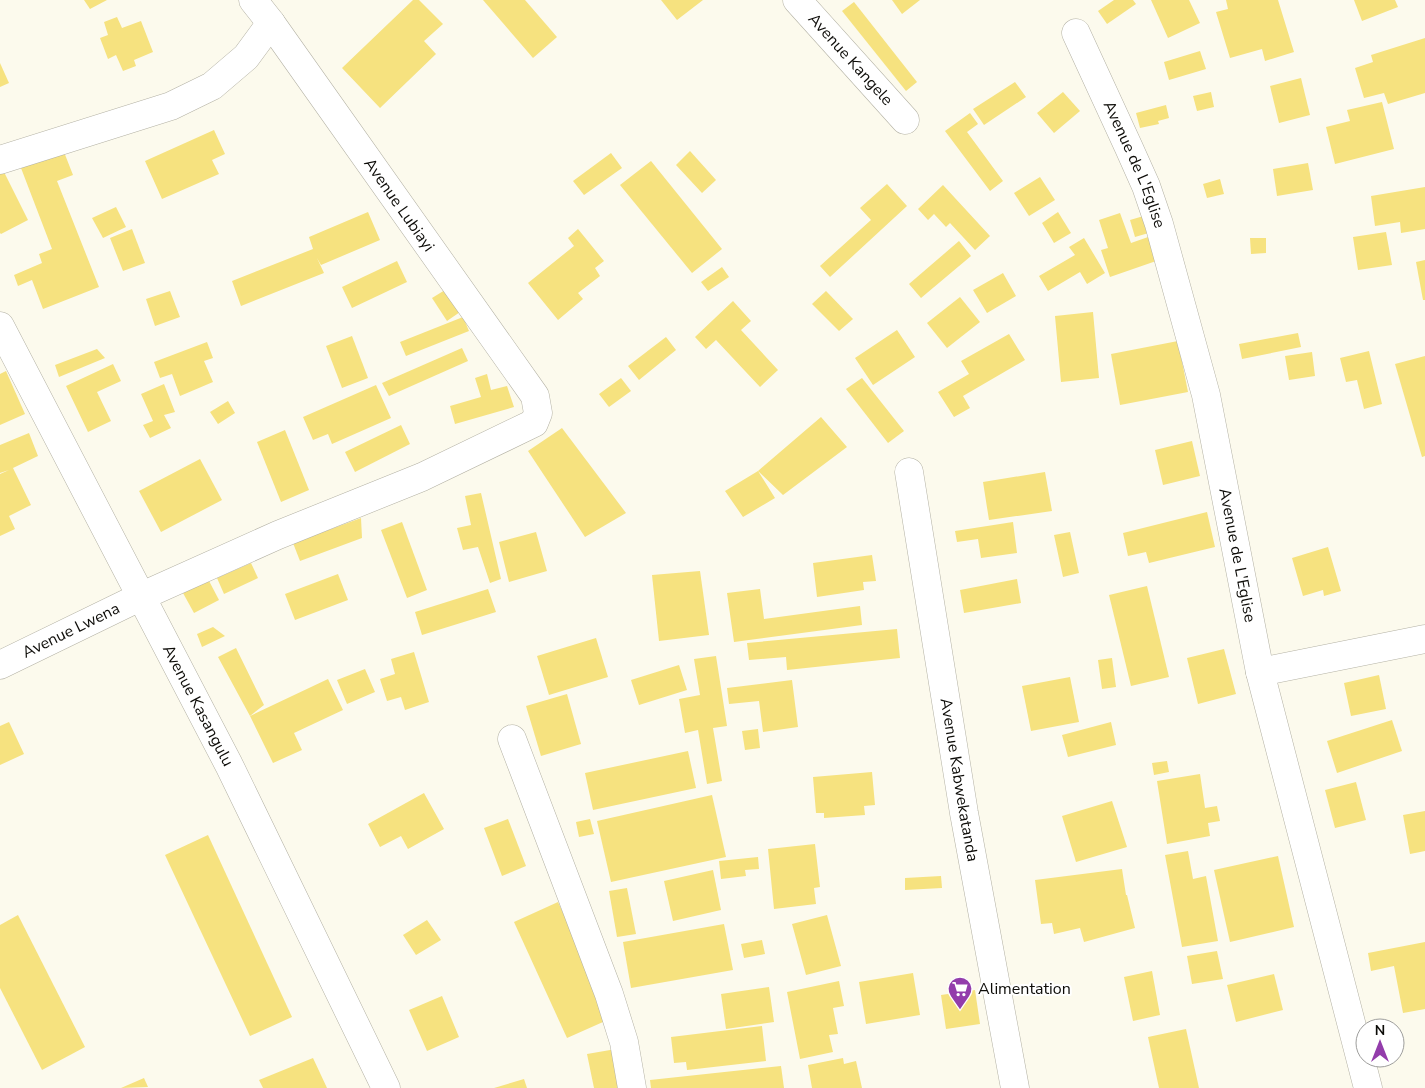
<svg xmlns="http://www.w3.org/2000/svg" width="1425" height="1088" viewBox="0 0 1425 1088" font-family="'Nunito Sans',sans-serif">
  <rect width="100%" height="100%" fill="#fcfaed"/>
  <g fill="#f6e27f">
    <polygon points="84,0 107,0 90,9"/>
    <polygon points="413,0 419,0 443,24 424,41 436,54 380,108 342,68"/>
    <polygon points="483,0 525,0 557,37 533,58"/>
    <polygon points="661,0 703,0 677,20"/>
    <polygon points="892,0 920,0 902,14"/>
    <polygon points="1114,0 1133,0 1136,4 1107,24 1098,11"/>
    <polygon points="1151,0 1189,0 1200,23 1168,38"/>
    <polygon points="1226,0 1278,0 1294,52 1265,61 1262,49 1230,58 1216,12 1228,9"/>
    <polygon points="1354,0 1395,0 1398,7 1362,21"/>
    <polygon points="854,2 917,82 906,91 842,11"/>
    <polygon points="117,17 122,28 141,21 153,52 134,60 136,66 123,71 116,55 108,59 100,38 108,35 104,22"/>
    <polygon points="1425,38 1425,93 1388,104 1384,93 1364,98 1355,68 1373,62 1371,55"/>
    <polygon points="1200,51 1206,69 1169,80 1164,62"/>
    <polygon points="0,63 9,83 0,87"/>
    <polygon points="1301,78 1310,115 1279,123 1270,86"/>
    <polygon points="1015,82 1026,97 984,125 973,109"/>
    <polygon points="1063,92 1080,111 1054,133 1037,113"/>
    <polygon points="1211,92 1214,107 1197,111 1193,96"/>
    <polygon points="1382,102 1394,149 1335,164 1326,127 1350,121 1347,110"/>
    <polygon points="1166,105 1169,118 1158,121 1159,124 1140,128 1136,113"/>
    <polygon points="970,113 978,124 967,132 1003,181 990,191 945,131"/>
    <polygon points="214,130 225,154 212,160 219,174 162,199 145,161"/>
    <polygon points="690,151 716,180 702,193 676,165"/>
    <polygon points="64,152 73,175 57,181 99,287 43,309 32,280 18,286 14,275 42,263 39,254 52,249 21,168"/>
    <polygon points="611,153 622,168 584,195 573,181"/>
    <polygon points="651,161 722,249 692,273 620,185"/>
    <polygon points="1308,163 1313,190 1277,196 1273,169"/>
    <polygon points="0,164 28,220 1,234 0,233"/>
    <polygon points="1040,177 1055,200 1029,216 1014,193"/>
    <polygon points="1220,179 1224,194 1207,198 1203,184"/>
    <polygon points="887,184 907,206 830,277 820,266 871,220 860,208"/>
    <polygon points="943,185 990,236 975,250 950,223 946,227 934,214 928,220 918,209"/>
    <polygon points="1425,187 1425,229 1401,233 1400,222 1375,226 1371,196"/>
    <polygon points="116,207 126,227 103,238 92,218"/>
    <polygon points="368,212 380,240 321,265 317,258 324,273 241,306 232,281 313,249 309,237"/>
    <polygon points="1058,212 1071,233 1054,243 1042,223"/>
    <polygon points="1120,213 1131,243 1151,236 1159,260 1110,277 1101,250 1108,248 1099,220"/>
    <polygon points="1147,215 1152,232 1135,237 1130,220"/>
    <polygon points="132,229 145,263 123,271 110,238"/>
    <polygon points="578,229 604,261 595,268 600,276 578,293 583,299 558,320 528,283 574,246 568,238"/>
    <polygon points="1386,232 1392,265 1358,270 1353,237"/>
    <polygon points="1084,238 1105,273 1087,284 1080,272 1048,291 1039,276 1075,255 1069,247"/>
    <polygon points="1250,238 1266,238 1266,253 1251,254"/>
    <polygon points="959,241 971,256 921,298 909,284"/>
    <polygon points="1425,260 1425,300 1423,300 1416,262"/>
    <polygon points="397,261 407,282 352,308 342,287"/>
    <polygon points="722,267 729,277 708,291 701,282"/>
    <polygon points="1003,273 1016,296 987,313 973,290"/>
    <polygon points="445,290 460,312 447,321 432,298"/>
    <polygon points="170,291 180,317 155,326 146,299"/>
    <polygon points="826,291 853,319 839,331 812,304"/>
    <polygon points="960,297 980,322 947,348 927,323"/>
    <polygon points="733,301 751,321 741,330 778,370 760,387 716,340 706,349 695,337"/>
    <polygon points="1093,312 1099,378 1061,382 1055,316"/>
    <polygon points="463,317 469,331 406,356 400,342"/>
    <polygon points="897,330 915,357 873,385 855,358"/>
    <polygon points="1298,333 1301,347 1242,359 1239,344"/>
    <polygon points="1009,334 1025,360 963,396 970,408 954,417 938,392 969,374 961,361"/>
    <polygon points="352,336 368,378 342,388 326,346"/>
    <polygon points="666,337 676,350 639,380 628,366"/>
    <polygon points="1178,341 1188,392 1120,405 1111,354"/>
    <polygon points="207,342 213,358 204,361 213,382 180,396 172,374 160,378 154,362"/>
    <polygon points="462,348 468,361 389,396 382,383"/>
    <polygon points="97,349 105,358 59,377 55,365"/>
    <polygon points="1369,351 1382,404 1364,409 1357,380 1346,382 1340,358"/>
    <polygon points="1312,352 1315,376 1289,380 1285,356"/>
    <polygon points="1425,356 1425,456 1422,457 1395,364"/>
    <polygon points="113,364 121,381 97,392 111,421 88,432 66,386"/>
    <polygon points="6,371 25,414 0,425 0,374"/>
    <polygon points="487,374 491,390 507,386 514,407 455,424 450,406 481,397 475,378"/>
    <polygon points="621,378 631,391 609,407 599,394"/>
    <polygon points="862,378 904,431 888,443 846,389"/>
    <polygon points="164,384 175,412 164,415 171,428 150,438 143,425 153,421 141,394"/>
    <polygon points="376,385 391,418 332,444 328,434 313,440 303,417"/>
    <polygon points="228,401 235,413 218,424 210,412"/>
    <polygon points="821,417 847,447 783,495 758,471 775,498 743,517 725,491 758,471"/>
    <polygon points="401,425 410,444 355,472 345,452"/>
    <polygon points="562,428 626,513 585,537 528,451"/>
    <polygon points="285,430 309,490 281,502 257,442"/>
    <polygon points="29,433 38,456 13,468 31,505 9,516 15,529 0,536 0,474 9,470 0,473 0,445"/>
    <polygon points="1192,441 1200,476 1163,485 1155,450"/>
    <polygon points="200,459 222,500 161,532 139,491"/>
    <polygon points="1045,472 1052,511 989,520 983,482"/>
    <polygon points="481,493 501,579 490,583 478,547 463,550 457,528 471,525 465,496"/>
    <polygon points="1207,512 1215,547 1149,563 1146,552 1128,556 1123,533"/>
    <polygon points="361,518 362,538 300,561 293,543"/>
    <polygon points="402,522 427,590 407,598 381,530"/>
    <polygon points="1013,522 1017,553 981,558 978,539 957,542 955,531"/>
    <polygon points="536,532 547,571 509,582 499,542"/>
    <polygon points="1070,532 1079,573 1063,577 1054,535"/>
    <polygon points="1328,547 1341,591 1324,596 1323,590 1303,596 1292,558"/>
    <polygon points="872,555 876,581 863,582 864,590 817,597 813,563"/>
    <polygon points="251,563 258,578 224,594 217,578"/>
    <polygon points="700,571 709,635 659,641 652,575"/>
    <polygon points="338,574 348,600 295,620 285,594"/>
    <polygon points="208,579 219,600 194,613 183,593"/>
    <polygon points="1017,579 1021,603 964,613 960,590"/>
    <polygon points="1147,586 1169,677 1131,686 1109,595"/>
    <polygon points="488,589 496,612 422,635 415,612"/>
    <polygon points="760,589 764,619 860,606 862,625 734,642 727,593"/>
    <polygon points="213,627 225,636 202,647 197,634"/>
    <polygon points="897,629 900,658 787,670 786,657 749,660 747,643"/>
    <polygon points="596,638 608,677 549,695 537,656"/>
    <polygon points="236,648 264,705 250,716 328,679 343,710 294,733 302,750 273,763 250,716 218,657"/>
    <polygon points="1224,649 1236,694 1198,704 1187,658"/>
    <polygon points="414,652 429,702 405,710 401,697 387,701 380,679 395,674 391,659"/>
    <polygon points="716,656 727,726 713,728 722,781 707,784 698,730 685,733 679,699 700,695 694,659"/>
    <polygon points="1112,658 1116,687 1102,689 1098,660"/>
    <polygon points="679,665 687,690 639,705 631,680"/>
    <polygon points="365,669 375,692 347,704 337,680"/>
    <polygon points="1379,675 1386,709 1351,716 1344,683"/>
    <polygon points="1070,677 1079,722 1031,731 1022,686"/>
    <polygon points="792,680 798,727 763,732 759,701 729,704 727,688"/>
    <polygon points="567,694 581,744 541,756 526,706"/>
    <polygon points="1392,720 1402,751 1337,773 1327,741"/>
    <polygon points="9,722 24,754 0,765 0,726"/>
    <polygon points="1111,722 1116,745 1068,757 1062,735"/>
    <polygon points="758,729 760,748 745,750 742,731"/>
    <polygon points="688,751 696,788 593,810 585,773"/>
    <polygon points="1167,761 1169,772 1154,775 1152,763"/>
    <polygon points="872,772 875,805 864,806 865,815 824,818 824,813 816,813 813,777"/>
    <polygon points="1200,774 1205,808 1217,806 1220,821 1208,823 1210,836 1167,844 1157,781"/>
    <polygon points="1356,782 1366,820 1335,828 1325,790"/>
    <polygon points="424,793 444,829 408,849 401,836 380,847 368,824"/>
    <polygon points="712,795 726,857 611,882 597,821"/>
    <polygon points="1112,801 1127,847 1076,862 1062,816"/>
    <polygon points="1425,811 1425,851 1410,854 1403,815"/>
    <polygon points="508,819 526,866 502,876 484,828"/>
    <polygon points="590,819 594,834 579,837 576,822"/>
    <polygon points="208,835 292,1017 250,1036 165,855"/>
    <polygon points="815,844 820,887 814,888 816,904 774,909 768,849"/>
    <polygon points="1188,851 1193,879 1206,876 1218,941 1182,947 1165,855"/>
    <polygon points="1278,856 1294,927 1230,942 1214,870"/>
    <polygon points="758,857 759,869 745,870 746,876 721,879 719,861"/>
    <polygon points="1122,869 1126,895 1127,895 1135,928 1084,942 1080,928 1054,934 1052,923 1041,924 1035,880"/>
    <polygon points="713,870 721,910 673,921 664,881"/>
    <polygon points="941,876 942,888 905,890 905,878"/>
    <polygon points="627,888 636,934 617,937 609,891"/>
    <polygon points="558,902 612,1018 567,1038 514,922"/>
    <polygon points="18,915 85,1047 42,1070 0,988 0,925"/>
    <polygon points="827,915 841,966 806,975 792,924"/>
    <polygon points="427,920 441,940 416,955 403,935"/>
    <polygon points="724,924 733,970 631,988 623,942"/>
    <polygon points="762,940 765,954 744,958 741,944"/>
    <polygon points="1425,942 1425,1009 1403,1013 1394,966 1371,971 1368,953"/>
    <polygon points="1217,951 1223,979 1192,984 1187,956"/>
    <polygon points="1152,971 1160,1015 1133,1021 1124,977"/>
    <polygon points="913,973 920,1015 866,1024 859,982"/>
    <polygon points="1274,974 1283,1010 1236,1022 1227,985"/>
    <polygon points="839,981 844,1006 833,1008 838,1034 829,1035 833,1052 800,1059 787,992"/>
    <polygon points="769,987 774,1022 726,1029 721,994"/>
    <polygon points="975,990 980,1024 946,1029 941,995"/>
    <polygon points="442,996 459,1037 427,1051 409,1010"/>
    <polygon points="762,1026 766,1061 687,1070 686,1062 674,1063 671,1037"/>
    <polygon points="1186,1029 1199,1088 1159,1088 1148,1037"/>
    <polygon points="616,1049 623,1088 594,1088 587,1054"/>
    <polygon points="313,1058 327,1088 263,1088 259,1080"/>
    <polygon points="843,1058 844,1064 856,1061 862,1088 812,1088 808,1065"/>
    <polygon points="781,1066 784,1088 651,1088 650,1080"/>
    <polygon points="144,1078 148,1087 121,1088"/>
    <polygon points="524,1079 527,1088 494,1088"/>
  </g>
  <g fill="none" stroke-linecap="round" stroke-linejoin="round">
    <defs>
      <g id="minor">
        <path id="s1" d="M797 0 905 120"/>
        <path id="s2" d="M1076 33 1129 148 1146 186 1159 224 1206 395 1260 672 1368 1088"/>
        <polyline points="0,160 171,106 212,86 246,57 271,23"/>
        <path id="s3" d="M0 326 229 765 386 1088"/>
        <path id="s4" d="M909 472 964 813 1015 1088"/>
        <path id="s5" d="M0 665 142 596 278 535 422 477 534 423 538 413 535 396 271 23 253 0"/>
        <polyline points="1260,672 1425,639"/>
        <polyline points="512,739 609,994 624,1042 632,1088"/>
      </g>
    </defs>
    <use href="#minor" stroke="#b3b1a4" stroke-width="29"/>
    <use href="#minor" stroke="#fff" stroke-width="28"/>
  </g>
  <defs>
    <symbol id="supermarket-pin" viewBox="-11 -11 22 30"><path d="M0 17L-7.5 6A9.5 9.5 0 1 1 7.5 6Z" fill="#933dab" stroke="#fff"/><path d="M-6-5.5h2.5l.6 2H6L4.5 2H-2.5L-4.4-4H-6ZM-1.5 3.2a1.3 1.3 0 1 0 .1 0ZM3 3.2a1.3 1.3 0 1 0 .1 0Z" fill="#fff"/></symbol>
  </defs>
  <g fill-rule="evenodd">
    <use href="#supermarket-pin" x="946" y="975" width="28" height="38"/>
  </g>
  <g text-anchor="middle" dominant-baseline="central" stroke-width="4" stroke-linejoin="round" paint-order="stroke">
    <g font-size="16" fill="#0d0c08" stroke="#fff">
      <text stroke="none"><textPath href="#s1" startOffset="80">Avenue Kangele</textPath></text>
      <text stroke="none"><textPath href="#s2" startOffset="144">Avenue de L'Eglise</textPath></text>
      <text transform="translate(399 205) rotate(55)">Avenue Lubiayi</text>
      <text stroke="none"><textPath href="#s2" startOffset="549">Avenue de L'Eglise</textPath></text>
      <text stroke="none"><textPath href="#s5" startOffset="79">Avenue Lwena</textPath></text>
      <text stroke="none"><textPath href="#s3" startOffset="428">Avenue Kasangulu</textPath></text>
      <text stroke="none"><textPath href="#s4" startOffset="312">Avenue Kabwekatanda</textPath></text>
    </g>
    <g font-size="16" fill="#0d0c08" stroke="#fff" text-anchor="start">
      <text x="978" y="989">Alimentation</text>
    </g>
  </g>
  <g transform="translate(1380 1043)"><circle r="24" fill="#ffffff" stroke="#9e9e9c"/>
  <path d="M0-4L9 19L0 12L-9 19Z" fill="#933dab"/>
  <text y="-8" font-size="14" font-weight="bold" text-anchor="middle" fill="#0d0c08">N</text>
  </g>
</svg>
